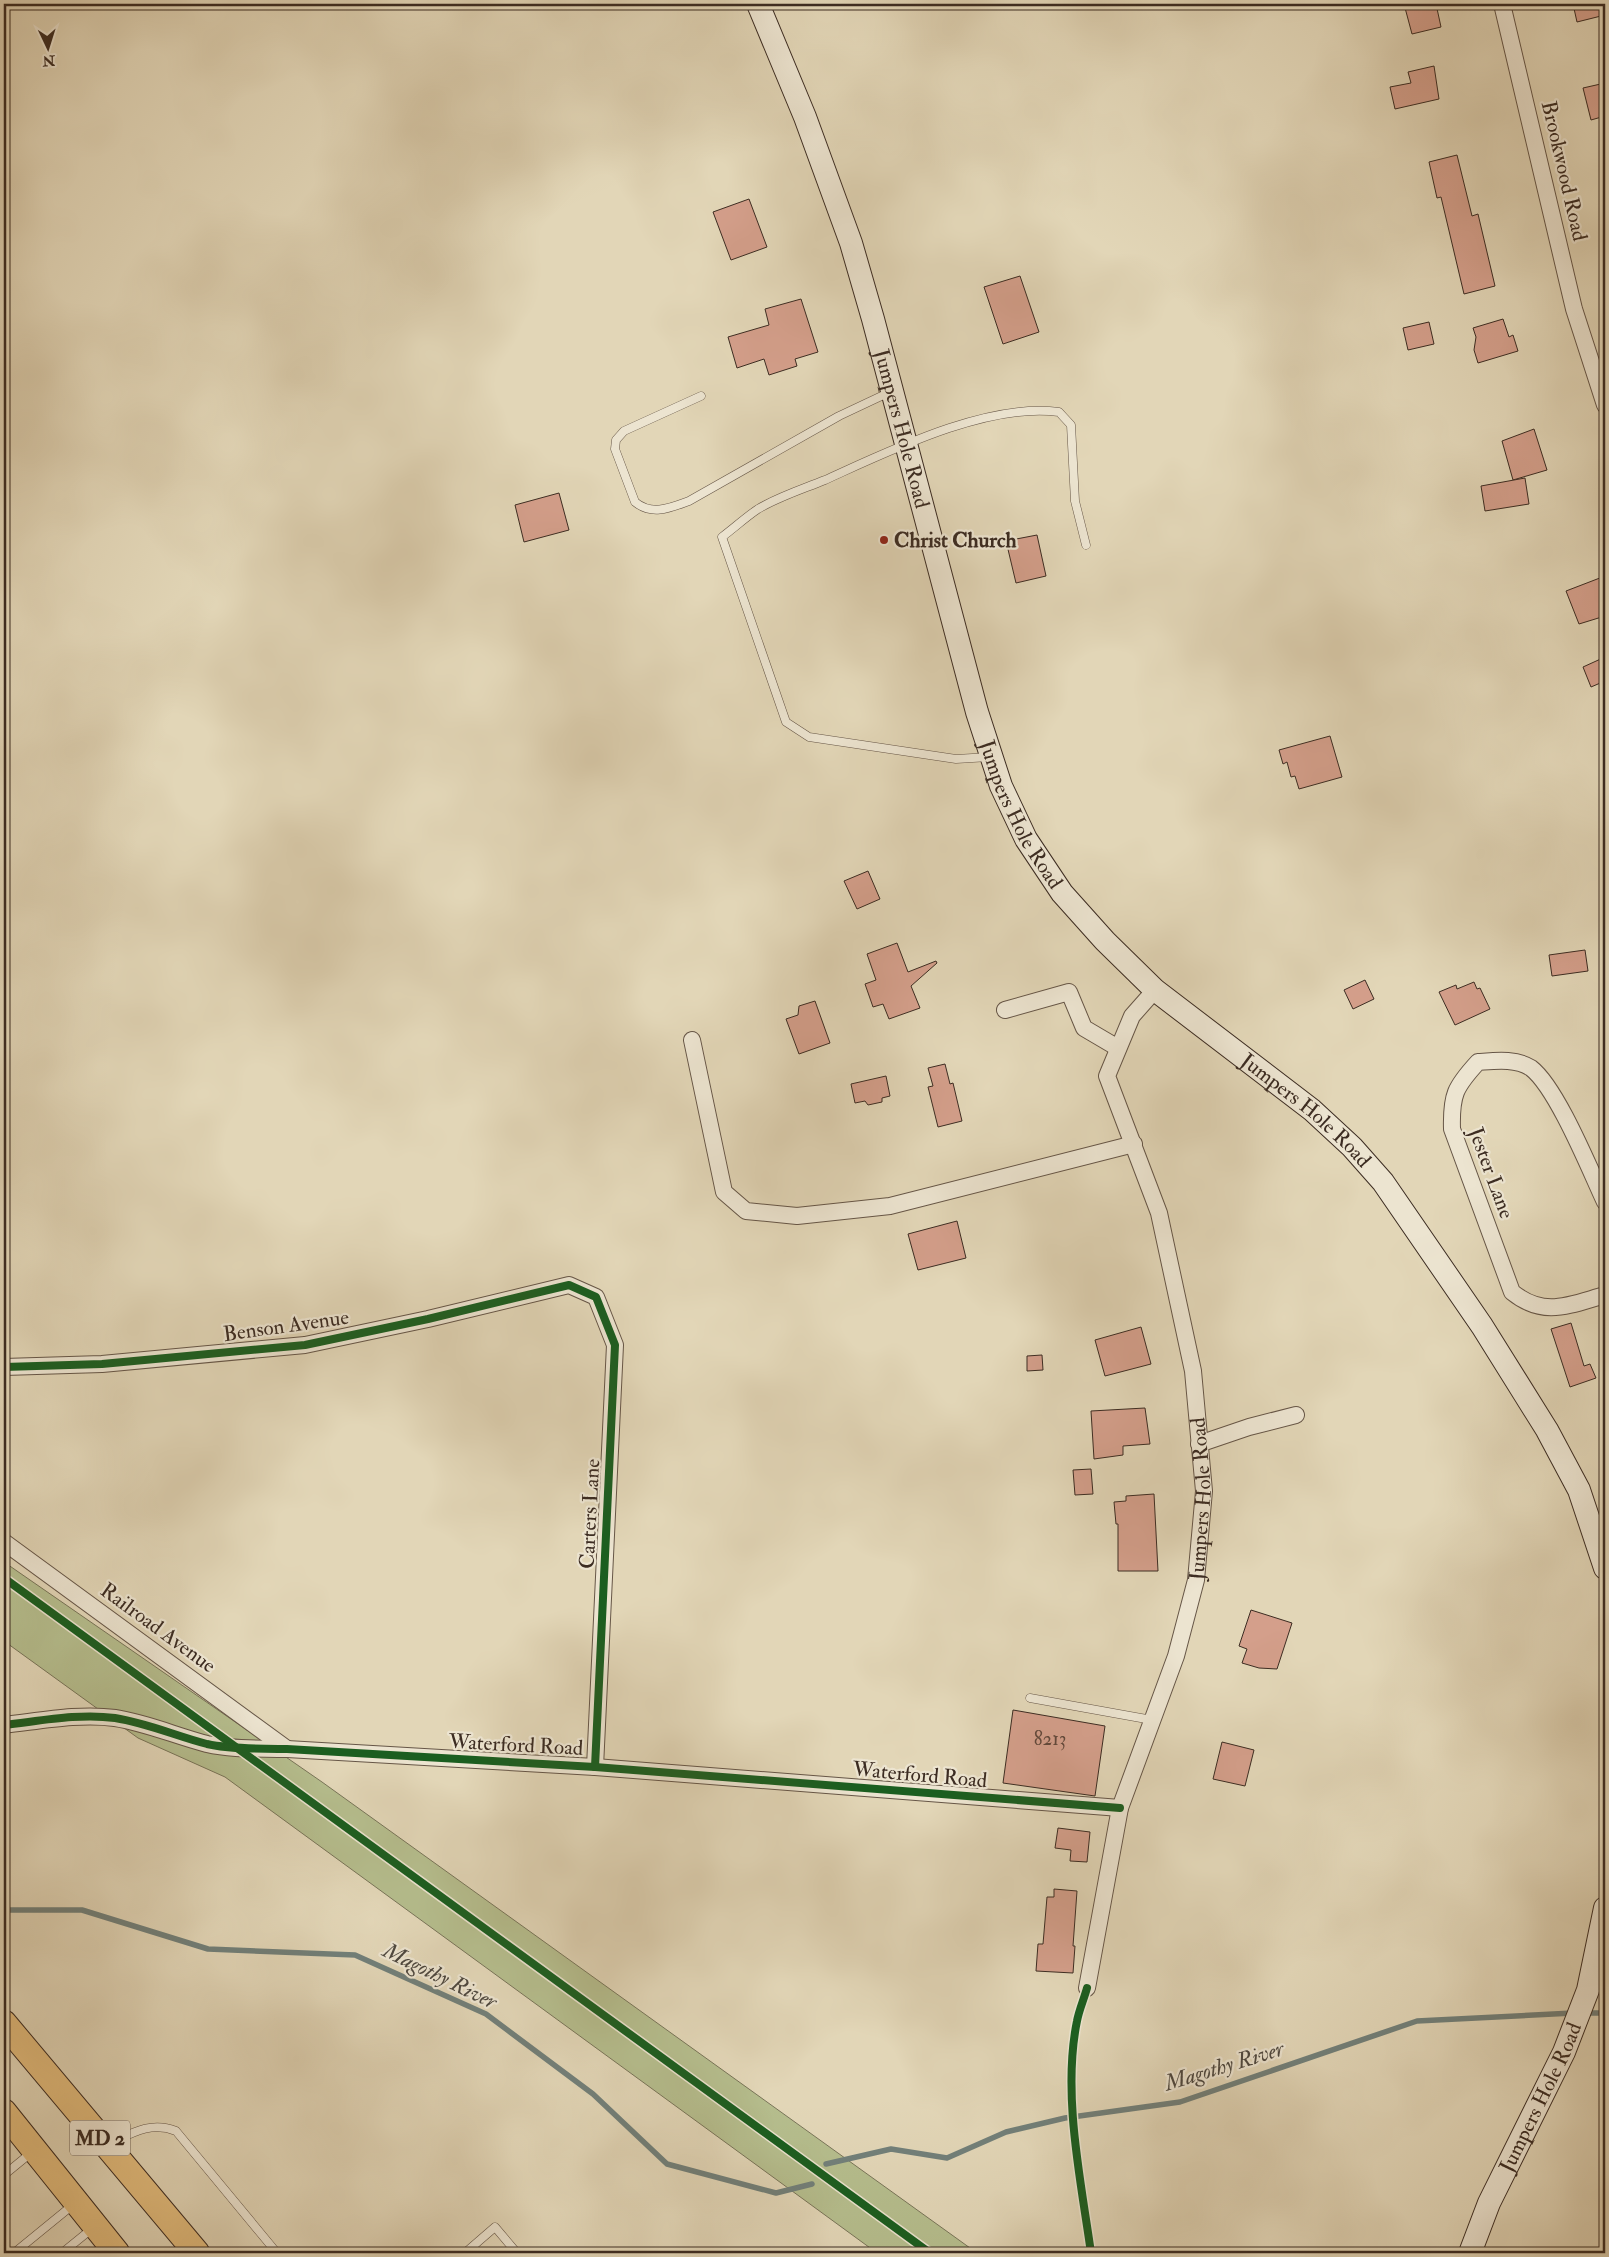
<svg xmlns="http://www.w3.org/2000/svg" width="1609" height="2257" viewBox="0 0 1609 2257" font-family="'IM FELL Double Pica',serif">
  <rect width="100%" height="100%" fill="#e2d6b7"/>
  <filter id="stains"><feTurbulence type="fractalNoise" baseFrequency=".004" numOctaves="4"/><feColorMatrix values="0 0 0 0 .2 0 0 0 0 .09 0 0 0 0 .02 0 0 0 .5 -.17"/></filter>
  <radialGradient id="worn" r=".72"><stop offset=".6" stop-color="#630" stop-opacity="0"/><stop offset="1" stop-color="#630" stop-opacity=".3"/></radialGradient>
  <polygon fill="#b5bd8d" stroke="#787458" points="4,1562 322,1782 977,2253 877,2253 225,1777 138,1738 4,1641"/>
  <g fill="none" stroke-linecap="round" stroke-linejoin="round">
    <g stroke="#72807a" stroke-width="5.5">
      <polyline points="4,1910 82,1910 208,1949 355,1955 486,2014 593,2094 667,2164 776,2193 812,2184"/>
      <polyline points="1585,2013 1605,2013"/>
      <polyline points="826,2164 891,2149 947,2158 1006,2132 1065,2118 1180,2102 1417,2021 1573,2013"/>
    </g>
  </g>
  <g fill="#d49f8b" stroke="#3c2c22">
    <polygon points="1404,4 1436,4 1441,27 1412,34"/>
    <polygon points="1573,4 1605,4 1605,15 1577,22"/>
    <polygon points="1434,66 1439,99 1395,109 1390,87 1411,83 1408,72"/>
    <polygon points="1605,83 1605,116 1591,120 1583,88"/>
    <polygon points="1457,155 1472,216 1478,214 1495,286 1464,294 1441,197 1437,198 1429,162"/>
    <polygon points="749,199 767,247 731,260 713,212"/>
    <polygon points="1020,276 1039,332 1003,344 984,287"/>
    <polygon points="801,299 818,352 795,359 797,366 769,375 764,359 737,368 728,337 769,325 765,309"/>
    <polygon points="1503,319 1509,337 1513,335 1518,351 1478,363 1474,350 1476,337 1473,328"/>
    <polygon points="1429,322 1434,344 1408,350 1403,328"/>
    <polygon points="1534,429 1547,470 1513,480 1502,441"/>
    <polygon points="1525,478 1529,504 1485,511 1481,486"/>
    <polygon points="559,493 569,530 524,542 515,505"/>
    <polygon points="1037,535 1046,576 1016,583 1006,541"/>
    <polygon points="1605,576 1605,616 1579,624 1566,591"/>
    <polygon points="1605,657 1605,681 1591,687 1583,667"/>
    <polygon points="1330,736 1342,777 1299,789 1295,776 1291,777 1287,762 1283,764 1279,750"/>
    <polygon points="868,871 880,899 857,909 844,881"/>
    <polygon points="897,943 908,972 936,961 937,963 911,986 920,1008 889,1019 883,1004 873,1007 865,984 876,980 867,954"/>
    <polygon points="1585,950 1588,971 1552,976 1549,955"/>
    <polygon points="1365,980 1374,999 1353,1009 1344,990"/>
    <polygon points="1474,982 1477,989 1480,988 1490,1009 1455,1025 1439,992 1456,985 1457,989"/>
    <polygon points="815,1001 830,1043 799,1054 786,1019 798,1015 799,1006"/>
    <polygon points="945,1064 950,1084 953,1083 962,1121 938,1127 928,1087 933,1086 928,1068"/>
    <polygon points="886,1076 890,1096 882,1098 882,1102 868,1105 865,1101 855,1103 851,1084"/>
    <polygon points="957,1221 966,1258 918,1270 908,1234"/>
    <polygon points="1571,1323 1584,1366 1590,1364 1596,1378 1570,1387 1551,1329"/>
    <polygon points="1141,1327 1151,1364 1105,1376 1095,1340"/>
    <polygon points="1042,1355 1043,1370 1027,1371 1027,1356"/>
    <polygon points="1145,1408 1150,1444 1123,1446 1123,1455 1094,1459 1091,1411"/>
    <polygon points="1091,1469 1093,1494 1075,1495 1073,1470"/>
    <polygon points="1154,1494 1158,1571 1118,1571 1118,1524 1116,1524 1114,1502 1126,1501 1126,1496"/>
    <polygon points="1251,1610 1292,1623 1277,1669 1259,1668 1242,1663 1247,1649 1239,1646"/>
    <polygon points="1013,1710 1105,1726 1095,1796 1003,1783"/>
    <polygon points="1222,1742 1254,1750 1245,1786 1213,1779"/>
    <polygon points="1058,1828 1090,1832 1087,1862 1070,1861 1071,1850 1055,1848"/>
    <polygon points="1054,1889 1077,1891 1073,1946 1075,1946 1073,1973 1036,1971 1038,1944 1043,1944 1047,1897 1054,1897"/>
  </g>
  <g fill="none" stroke-linecap="round" stroke-linejoin="round">
    <defs>
      <g id="lane">
        <path d="M701 396 624 431 616 440 615 449 635 502C652 516 670 508 689 501L839 416 890 392"/>
        <path d="M989 757 956 759 809 737 786 722 722 537C734 528 746 517 758 509 778 497 803 489 825 480 889 451 988 402 1059 412L1071 425 1075 501 1086 545"/>
        <polyline points="1030,1698 1152,1720"/>
        <path d="M109 2144C132 2133 151 2121 176 2131L277 2253"/>
        <polyline points="4,2175 32,2152"/>
        <polyline points="14,2253 74,2204"/>
        <polyline points="62,2253 94,2227"/>
        <polyline points="465,2253 495,2227 517,2253"/>
      </g>
      <g id="street">
        <polyline points="1502,4 1574,309 1605,405"/>
        <polyline points="1005,1010 1069,992 1084,1028 1118,1048"/>
        <polyline points="692,1040 724,1192 746,1211 797,1216 890,1206 1134,1144"/>
        <path d="M1605 1202C1590 1170 1557 1088 1531 1068 1516 1058 1494 1061 1478 1062 1455 1087 1451 1095 1452 1129L1512 1292C1544 1318 1569 1305 1605 1295"/>
        <polyline points="4,1367 102,1364 305,1345 428,1319 569,1285 596,1297 615,1345 595,1767"/>
        <polyline points="1199,1444 1249,1427 1296,1415"/>
        <polyline points="4,1542 287,1749"/>
        <path d="M4 1725C40 1721 79 1713 115 1718 147 1723 176 1736 207 1744 233 1750 261 1748 287 1749L595 1767 1120 1808"/>
        <path id="s1" d="M1087 1988 1120 1808 1176 1656 1196 1580 1204 1491 1193 1371 1159 1213 1107 1076 1132 1016 1155 990"/>
      </g>
      <g id="secondary">
        <path id="s2" d="M758 4 805 117 851 243 873 319 977 712 1001 786 1026 839 1062 893 1105 941 1155 990 1312 1110 1352 1147 1383 1182 1482 1326 1547 1430 1579 1490 1605 1568"/>
        <path id="s3" d="M1470 2253 1489 2203 1564 2052 1588 1990 1605 1908"/>
      </g>
      <g id="primary">
        <polyline points="4,2023 197,2253"/>
        <polyline points="4,2112 117,2253"/>
      </g>
    </defs>
    <use href="#lane" stroke="#665647" stroke-width="9"/>
    <use href="#street" stroke="#665647" stroke-width="18"/>
    <use href="#secondary" stroke="#3c2c22" stroke-width="24"/>
    <use href="#primary" stroke="#3c2c22" stroke-width="27"/>
    <use href="#lane" stroke="#ece4d0" stroke-width="8"/>
    <use href="#street" stroke="#ece4d0" stroke-width="16"/>
    <use href="#secondary" stroke="#ece4d0" stroke-width="22"/>
    <use href="#primary" stroke="#e1bb7c" stroke-width="25"/>
    <defs>
      <g id="cycleway">
        <polyline points="4,1367 102,1364 305,1345 428,1319 569,1285 596,1297 615,1345 595,1767"/>
        <polyline points="4,1578 930,2253"/>
        <path d="M4 1725C40 1721 79 1713 115 1718 147 1723 176 1736 207 1744 233 1750 261 1748 287 1749L595 1767 1120 1808"/>
        <path d="M1087 1988C1084 1999 1079 2010 1077 2021 1062 2094 1081 2181 1091 2253"/>
      </g>
    </defs>
    <use href="#cycleway" stroke="#ece4d0" stroke-width="11"/>
    <use href="#cycleway" stroke="#1b5e20" stroke-width="8"/>
  </g>
  <circle fill="#8f2418" stroke="#ece4d0" stroke-width="2" cx="884" cy="540" r="5"/>
  <g text-anchor="middle" dominant-baseline="central" stroke-width="4.5" stroke-linejoin="round" paint-order="stroke">
    <g font-size="19" fill="#62493c">
      <text x="1050" y="1739">8213</text>
    </g>
    <rect fill="#ece4d0" stroke="#716356" stroke-width="1" x="70" y="2120.5" width="60" height="35" rx="4"/>
    <g font-size="20" font-weight="bold" fill="#3c2c22">
      <text x="100" y="2138">MD 2</text>
    </g>
    <g font-size="21" fill="#3c2c22" stroke="#ece4d0">
      <text transform="translate(1564 171) rotate(77)">Brookwood Road</text>
      <text stroke="none"><textPath href="#s2" startOffset="449">Jumpers Hole Road</textPath></text>
      <text stroke="none"><textPath href="#s2" startOffset="854">Jumpers Hole Road</textPath></text>
      <text stroke="none"><textPath href="#s2" startOffset="1271">Jumpers Hole Road</textPath></text>
      <text transform="translate(1491 1173) rotate(70)">Jester Lane</text>
      <text transform="translate(286 1326) rotate(-8)">Benson Avenue</text>
      <text stroke="none"><textPath href="#s1" startOffset="505">Jumpers Hole Road</textPath></text>
      <text transform="translate(590 1514) rotate(-87)">Carters Lane</text>
      <text transform="translate(158 1628) rotate(36)">Railroad Avenue</text>
      <text transform="translate(516 1745) rotate(3)">Waterford Road</text>
      <text transform="translate(920 1775) rotate(5)">Waterford Road</text>
      <text stroke="none"><textPath href="#s3" startOffset="171">Jumpers Hole Road</textPath></text>
    </g>
    <g font-size="21" font-weight="bold" fill="#3c2c22" stroke="#ece4d0" text-anchor="start">
      <text x="894" y="540">Christ Church</text>
    </g>
    <g font-size="22" font-style="italic" fill="#4e483f" stroke="#ece4d0">
      <text transform="translate(440 1976) rotate(26)">Magothy River</text>
      <text transform="translate(1224 2066) rotate(-17)">Magothy River</text>
    </g>
  </g>
  <rect width="1609" height="2257" fill="none" stroke="#e2d6b7" stroke-width="20"/>
  <rect x="5" y="5" width="1599" height="2247" fill="none" stroke="#3c2c22" stroke-width="2.5"/>
  <rect x="10" y="10" width="1589" height="2237" fill="none" stroke="#3c2c22"/>
  <g transform="translate(48 48) rotate(176)" stroke="#ece4d0" stroke-width="4" paint-order="stroke">
  <path d="M0-4L9 19L0 12L-9 19Z" fill="#3c2c22"/>
  <text y="-8" font-size="14" font-weight="bold" text-anchor="middle" fill="#3c2c22">N</text>
  </g>
  <rect width="100%" height="100%" filter="url(#stains)"/>
  <rect width="100%" height="100%" fill="url(#worn)"/>
</svg>
